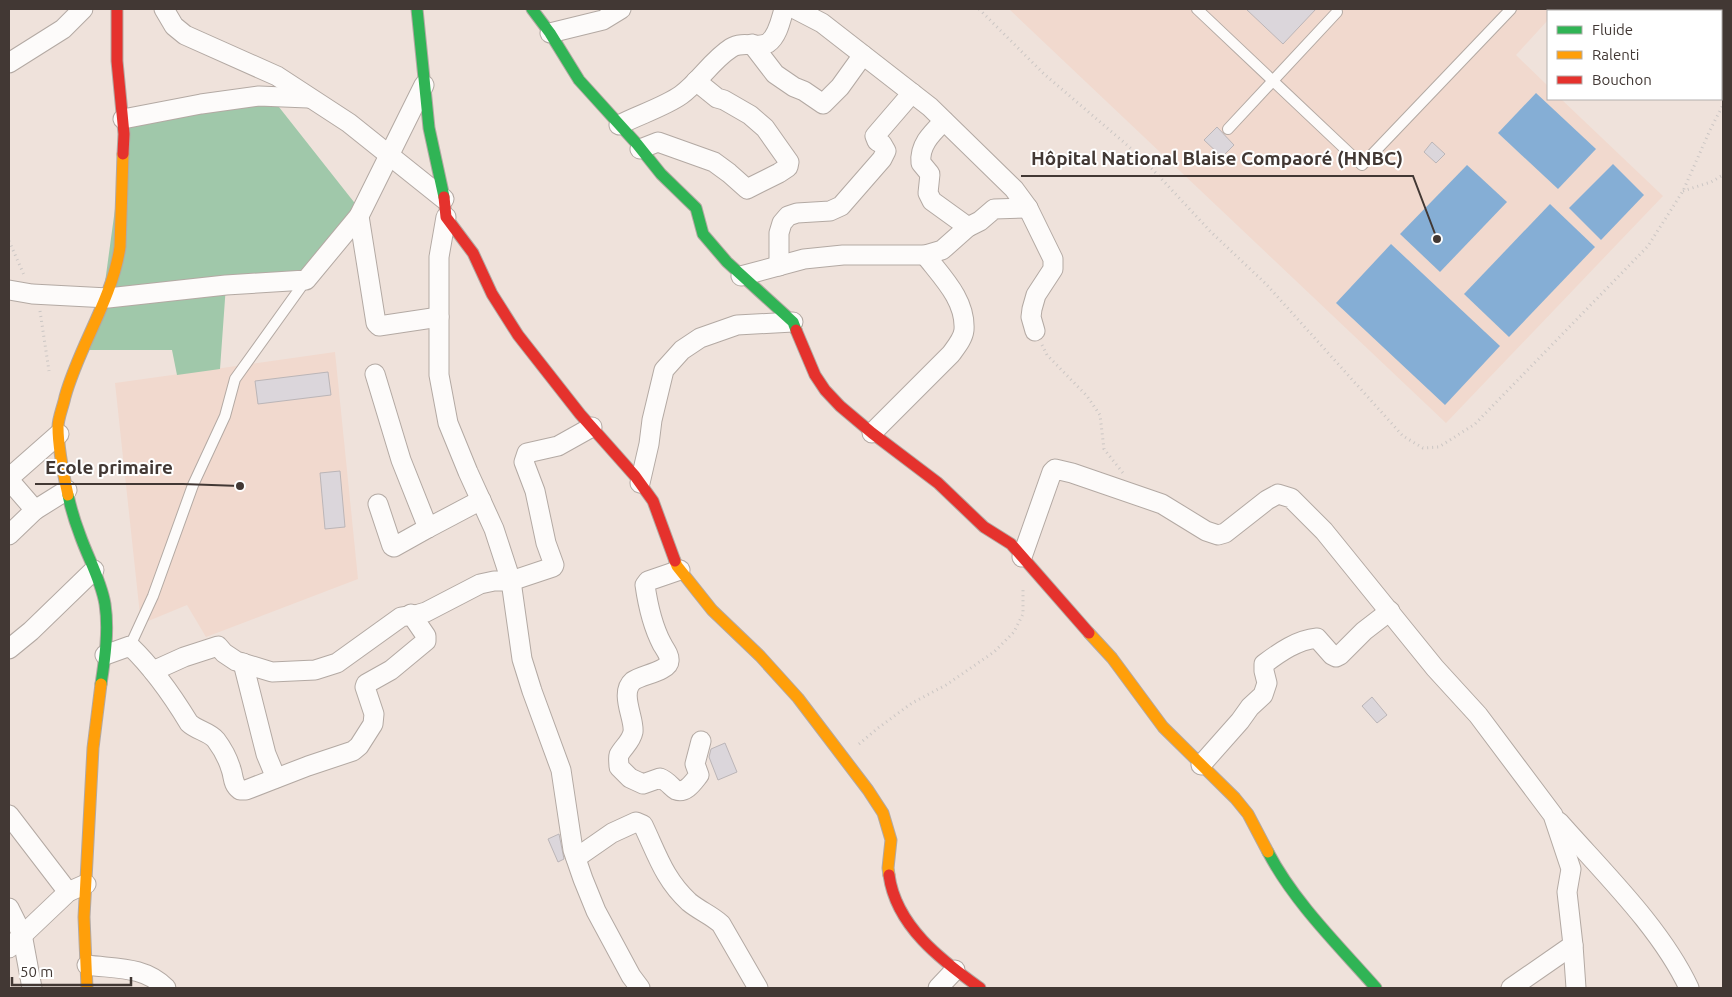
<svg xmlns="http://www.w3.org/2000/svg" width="1732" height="997" viewBox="0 0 1732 997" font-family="Ubuntu,sans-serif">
  <rect width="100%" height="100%" fill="#efe2db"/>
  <g fill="#f1d9ce">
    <polygon points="1009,9 1559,9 1557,11 1548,11 1548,20 1516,55 1548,86 1548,99 1561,99 1663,196 1446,423"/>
    <polygon points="335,352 358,579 206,637 187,605 141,624 115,383"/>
  </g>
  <polygon fill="#a0c8aa" points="275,102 361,211 325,265 226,285 220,369 177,375 172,350 84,350 100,319 127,121"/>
  <g fill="#85aed5">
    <polygon points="1536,93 1596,149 1558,189 1498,133"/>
    <polygon points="1613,164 1644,195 1601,240 1569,208"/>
    <polygon points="1467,165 1507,202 1440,272 1400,234"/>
    <polygon points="1550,204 1595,247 1509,337 1464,294"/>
    <polygon points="1391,244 1500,346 1445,405 1336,303"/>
  </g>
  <g fill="#dbd6db" stroke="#bbb5b7">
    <polygon points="1246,9 1316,9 1283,44"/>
    <polygon points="1217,127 1234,145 1222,157 1204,140"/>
    <polygon points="1432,142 1445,154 1436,163 1424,152"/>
    <polygon points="328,372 331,395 258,404 255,381"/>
    <polygon points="340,471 345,527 325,529 320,473"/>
    <polygon points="1372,697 1387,715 1377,723 1362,706"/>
    <polygon points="725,743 737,772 718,780 709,757 711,749"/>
    <polygon points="559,834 564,859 558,862 548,839"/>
  </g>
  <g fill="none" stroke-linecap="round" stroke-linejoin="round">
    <defs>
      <g id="lane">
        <polyline points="1197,9 1362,165 1511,9"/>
        <polyline points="1228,129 1337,12"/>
        <polyline points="130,646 153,596 193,485 225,416 235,379 306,280"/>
      </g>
      <g id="street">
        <polyline points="164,9 174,26 185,35 277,76 349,123 444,199"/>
        <polyline points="795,9 822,23 930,107 1014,189 1028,208 1053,259 1053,269 1036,295 1032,309 1031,317 1035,331"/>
        <polyline points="550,33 603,20 621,9"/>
        <polyline points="752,44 775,74 794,87 804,91 823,104 840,87 863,55"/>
        <polyline points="9,63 63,29 83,9"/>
        <polyline points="123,119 201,104 259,96 308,98"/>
        <path d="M944 121C932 133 919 145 921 163L930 174 928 193 932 201 968 227"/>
        <path d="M619 125C638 115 664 107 681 95 699 82 712 60 731 48 744 40 758 49 768 43 778 36 781 19 784 9"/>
        <polyline points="640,149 658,142 714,162 729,173 747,189 779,173 788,167 789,162 765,128 750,115 724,100 717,98 696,81"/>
        <polyline points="359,216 376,323 379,326 439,317"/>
        <polyline points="446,217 439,257 439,375 448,423 468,472 494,529 511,581 522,659 532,691 561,770 573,850 583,879 596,911 631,976 640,988"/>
        <polyline points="779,266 779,233 782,223 788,216 797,213 830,211 841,206 882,159 886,151 882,144 877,141 875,136 912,93"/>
        <polyline points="741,276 804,259 843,255 925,255 942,250 968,227 980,221 994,209 1028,208"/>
        <polyline points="9,290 32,294 108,298 226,285 306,280 359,216 424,85"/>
        <polyline points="375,374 401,460 428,528 481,500"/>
        <path d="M872 433 951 354C956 347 963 339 964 330 966 300 942 277 925 255"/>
        <polyline points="9,478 59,434"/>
        <polyline points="9,480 35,510"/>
        <polyline points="640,483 649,444 652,420 664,370 682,350 700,338 737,325 793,322"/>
        <polyline points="378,504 392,546 394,547 428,528"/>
        <polyline points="9,535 35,510 67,490"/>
        <polyline points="1022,557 1052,472 1055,469 1072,473 1162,504 1206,531 1218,535 1225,533 1267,500 1278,494 1291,498 1324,531 1435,668 1478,715 1553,815 1571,869 1567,892 1573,945 1511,988"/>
        <path d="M680 570 648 581 645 585C648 606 652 625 662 644 665 649 670 656 669 661 669 671 641 675 633 681 619 693 635 719 633 732 631 742 623 747 619 755 618 758 619 763 619 767L630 778 643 784 660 778C668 781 672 788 676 790 686 794 694 781 699 775L695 764 701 741"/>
        <polyline points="9,649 31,631 94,570"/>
        <path d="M105 655 130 646C154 669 172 695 189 723 196 730 210 732 216 740 222 748 228 759 231 769 234 777 232 784 240 790H246L308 766 353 751 359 746 373 724 374 714 365 687 366 684 391 670 426 641V636L411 614"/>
        <polyline points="243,663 266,754 276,778"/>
        <polyline points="153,671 184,657 218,646 224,653 236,661 272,672 315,670 337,663 401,617 419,614 426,612 480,584 494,581 511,581 553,567 554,565 546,543 535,491 524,462 527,453 558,446 592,427"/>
        <path d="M1201 765 1240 721 1250 707 1263 695 1267 683 1264 671V664C1280 652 1297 640 1317 638L1332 655 1336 657 1340 655 1364 631 1390 611"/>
        <polyline points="9,815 68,892"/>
        <path d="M1559 822C1603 872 1661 928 1689 988"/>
        <path d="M576 858 612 833 636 822 643 825C657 854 664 879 689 902 700 911 711 915 721 924L758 988"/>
        <polyline points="9,908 22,934 32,988"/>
        <polyline points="1573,945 1576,988"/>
        <polyline points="9,948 68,892 86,884"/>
        <path d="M87 965C116 969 144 966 166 988"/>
        <polyline points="938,988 955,970"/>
      </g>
      <g id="fast">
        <polyline points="417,9 429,128 444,197"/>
        <polyline points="532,9 550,33 579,80 637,144 661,174 696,208 703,234 727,262 793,322 796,330"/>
        <path d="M68 495C71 509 75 522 80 535 88 558 101 580 105 604 109 630 105 658 101 684"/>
        <path d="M1268 852C1294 902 1339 946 1376 988"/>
      </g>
      <g id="slow">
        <path d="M68 495C64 477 58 445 58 427 58 418 63 407 65 397 79 346 112 300 120 247L123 154"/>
        <polyline points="675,561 677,566 712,610 760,656 798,698 868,790 883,813 891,840 888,868 889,875"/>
        <polyline points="1089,633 1112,658 1163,727 1235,798 1248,814 1268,852"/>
        <polyline points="87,988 84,917 93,748 101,684"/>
      </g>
      <g id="jam">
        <polyline points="117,9 117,61 124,134 123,154"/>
        <polyline points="444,197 446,217 473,253 492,294 518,335 580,414 635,476 653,501 675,561"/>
        <polyline points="796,330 815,375 825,390 840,406 872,433 938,483 984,527 1011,544 1089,633"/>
        <path d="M889 875C896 926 941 960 980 988"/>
      </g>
    </defs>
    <use href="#lane" stroke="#b3a9a3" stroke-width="12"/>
    <use href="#street" stroke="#b3a9a3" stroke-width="21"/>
    <use href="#fast" stroke="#b3a9a3" stroke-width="13"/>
    <use href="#slow" stroke="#b3a9a3" stroke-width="13"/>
    <use href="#jam" stroke="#b3a9a3" stroke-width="13"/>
    <g stroke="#cbc6c4" stroke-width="3" stroke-dasharray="1 4" stroke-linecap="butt">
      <polyline points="979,9 1044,74 1141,157 1211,232 1266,284 1403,436 1423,448 1439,447 1475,424 1648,246 1683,191 1710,130 1723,105"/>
      <polyline points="1683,191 1711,182 1723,175"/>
      <polyline points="9,241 24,275"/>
      <polyline points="40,311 49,371"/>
      <polyline points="1042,345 1047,355 1087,396 1100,415 1104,449 1123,473"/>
      <polyline points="859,744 878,728 912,703 946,685 994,652 1014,632 1023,614 1023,590"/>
    </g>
    <use href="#lane" stroke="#fdfbfa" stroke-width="10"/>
    <use href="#street" stroke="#fdfbfa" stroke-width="19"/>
    <use href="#fast" stroke="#30b455" stroke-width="11"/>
    <use href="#slow" stroke="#ff9f0a" stroke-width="11"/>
    <use href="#jam" stroke="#e5322d" stroke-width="11"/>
  </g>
  <path fill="none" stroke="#423834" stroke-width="2" d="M1437 239L1413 176H1021M240 486L183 484H35"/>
  <g fill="#423834" stroke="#fff" stroke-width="2">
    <circle cx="1437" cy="239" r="5"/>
    <circle cx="240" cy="486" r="5"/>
  </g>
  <g font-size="19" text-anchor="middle" font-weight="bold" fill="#423834" stroke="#fff" stroke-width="4" stroke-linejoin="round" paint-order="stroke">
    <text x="1217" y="165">Hôpital National Blaise Compaoré (HNBC)</text>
    <text x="109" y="474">Ecole primaire</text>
  </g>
  <rect width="1732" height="997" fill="none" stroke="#423834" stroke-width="20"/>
  <rect x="1547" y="10" width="175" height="90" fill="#ffffff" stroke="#b3afae"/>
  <rect x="1557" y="26" width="25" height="8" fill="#30b455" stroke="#b3afae"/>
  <text x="1592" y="35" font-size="15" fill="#423834">Fluide</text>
  <rect x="1557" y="51" width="25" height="8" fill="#ff9f0a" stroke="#b3afae"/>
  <text x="1592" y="60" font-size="15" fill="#423834">Ralenti</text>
  <rect x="1557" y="76" width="25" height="8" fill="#e5322d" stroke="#b3afae"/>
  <text x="1592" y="85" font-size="15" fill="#423834">Bouchon</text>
  <path d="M12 977v8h119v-8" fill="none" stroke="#423834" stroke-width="2.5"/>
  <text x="20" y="977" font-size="15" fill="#423834" stroke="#ffffff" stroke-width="4" paint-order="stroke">50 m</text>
</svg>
